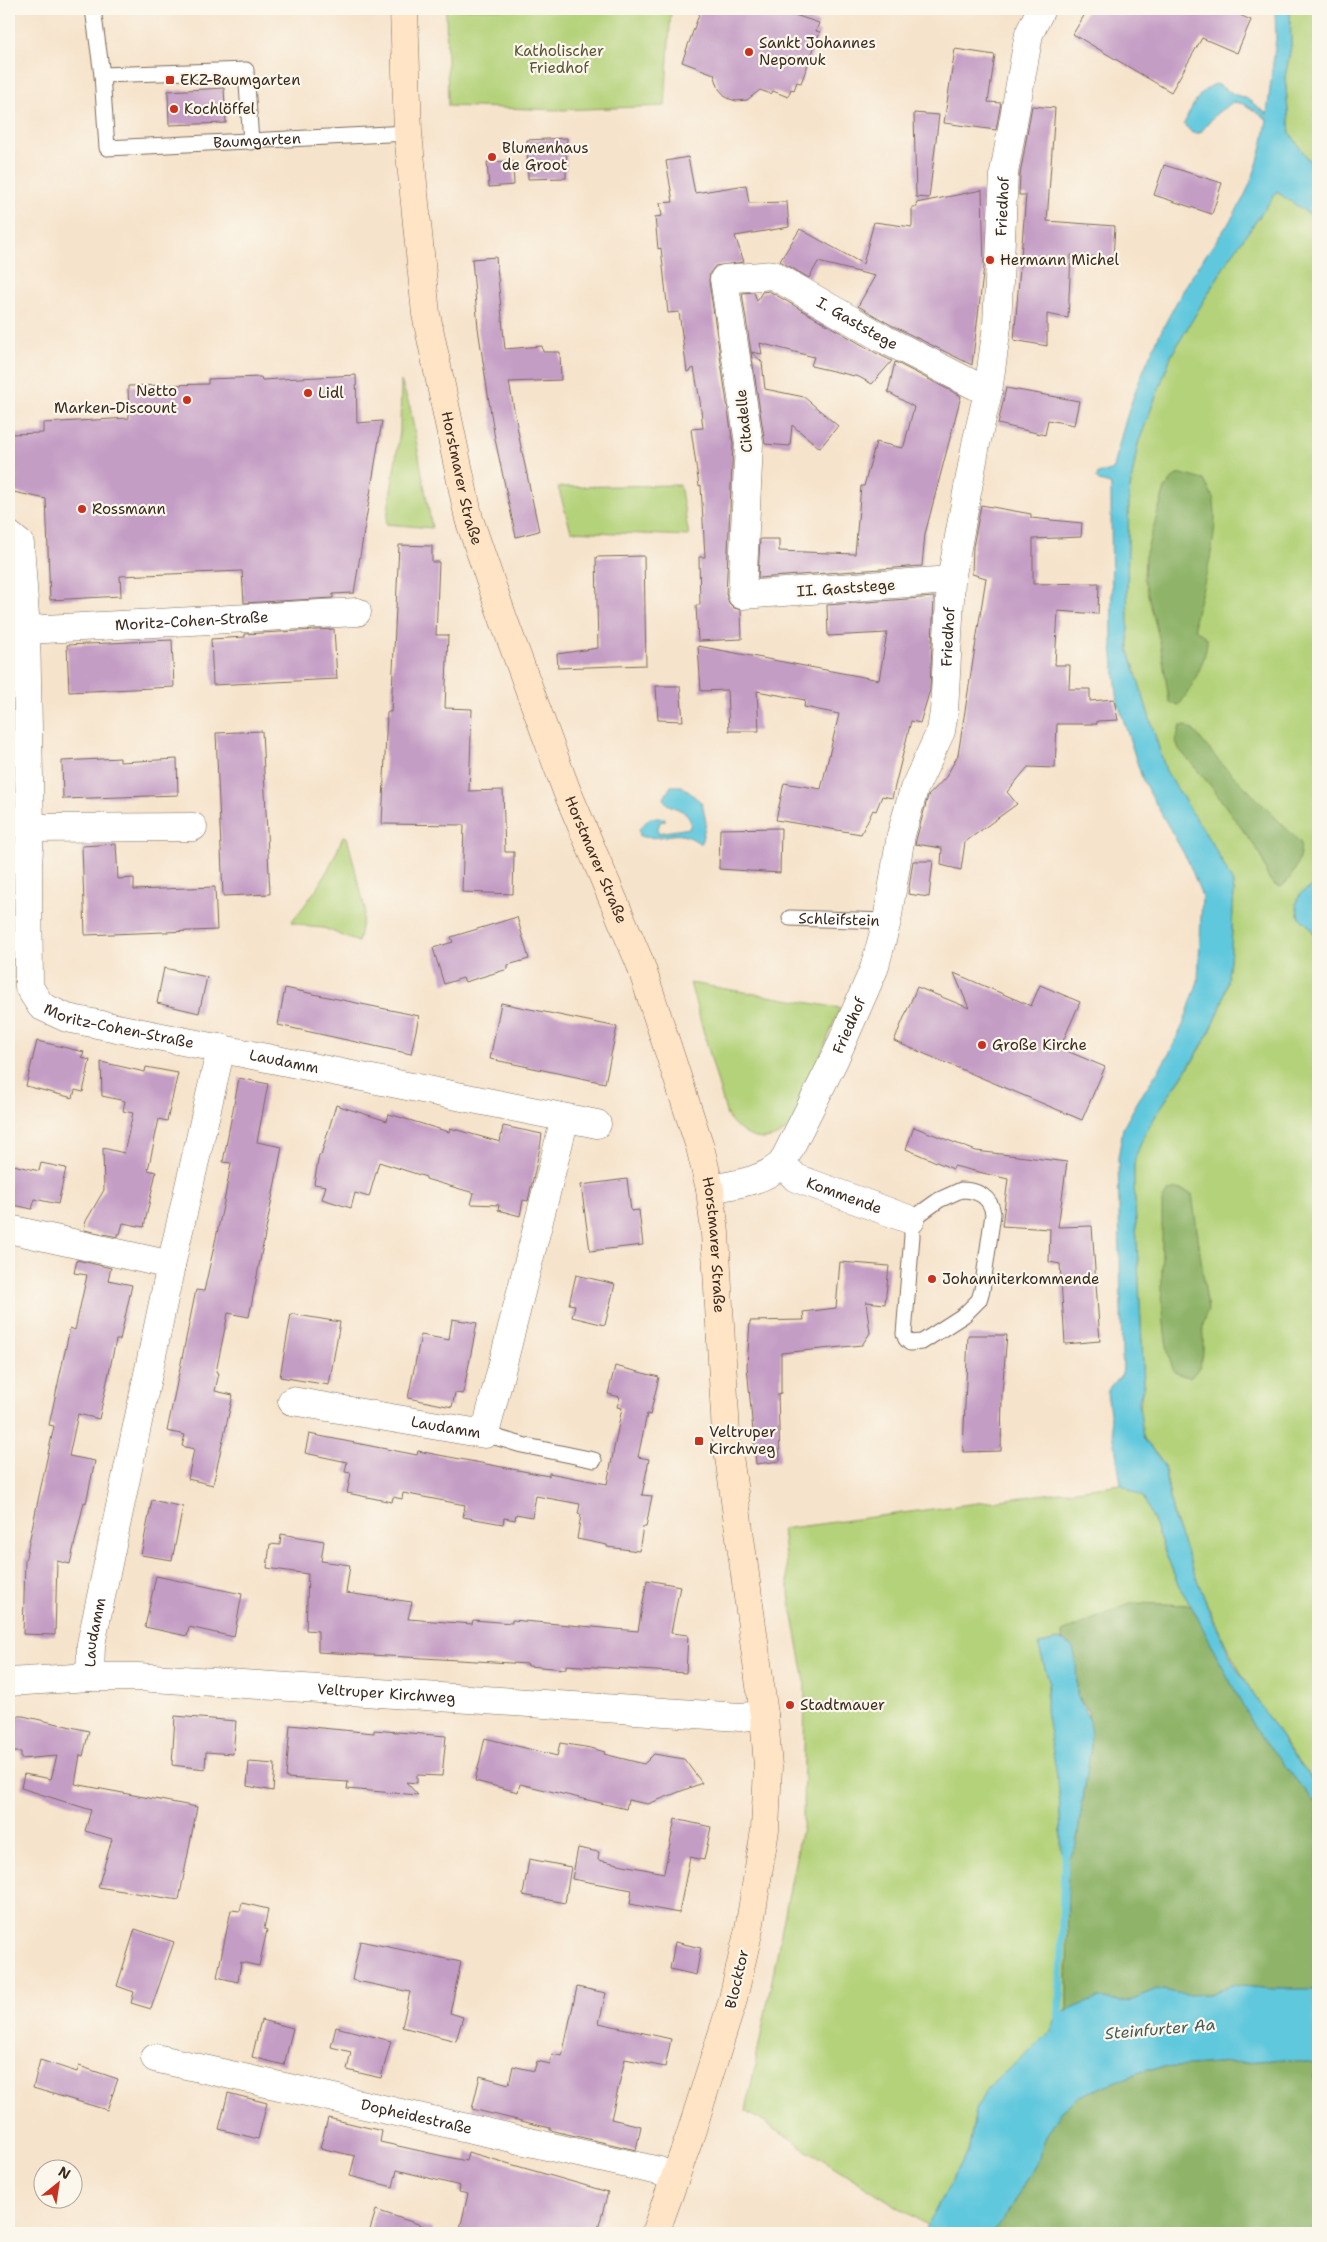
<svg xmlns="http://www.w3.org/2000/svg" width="1327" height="2242" viewBox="0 0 1327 2242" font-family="'Shantell Sans',sans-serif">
  <rect width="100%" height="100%" fill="#fbf7ec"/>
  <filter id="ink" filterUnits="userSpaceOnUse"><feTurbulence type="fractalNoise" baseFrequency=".02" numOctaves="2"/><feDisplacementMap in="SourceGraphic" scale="10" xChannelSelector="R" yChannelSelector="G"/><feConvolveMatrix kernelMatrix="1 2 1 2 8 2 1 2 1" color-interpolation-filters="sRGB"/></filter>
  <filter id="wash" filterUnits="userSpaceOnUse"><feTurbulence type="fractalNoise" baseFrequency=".0096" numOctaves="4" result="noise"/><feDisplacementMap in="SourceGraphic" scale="20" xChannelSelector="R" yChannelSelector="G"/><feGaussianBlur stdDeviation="1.12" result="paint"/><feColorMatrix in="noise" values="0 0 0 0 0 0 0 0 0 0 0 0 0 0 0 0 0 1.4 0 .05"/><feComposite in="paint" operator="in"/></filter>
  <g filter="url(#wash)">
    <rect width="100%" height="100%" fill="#f6e3cb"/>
    <g fill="#b4d279" stroke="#787e4c">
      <polygon points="446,9 671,9 665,106 559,110 448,106"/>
      <polygon points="1290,9 1318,9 1318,165 1308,159 1290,133 1285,77 1291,46"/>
      <path d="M1277 192 1318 220V883H1316L1297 913 1311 928 1318 943V1787C1252 1705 1208 1620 1175 1520 1169 1502 1169 1482 1163 1464 1160 1455 1150 1448 1145 1440 1137 1427 1140 1398 1144 1384L1134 1183C1134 1175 1133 1164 1136 1156 1153 1106 1199 1064 1218 1014 1233 976 1231 932 1234 892L1233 884 1217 852 1166 771 1129 651 1127 589 1129 494 1138 444 1172 354 1228 260Z"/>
      <polygon points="401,381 410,407 432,528 386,524 400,431"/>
      <polygon points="680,485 689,536 571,531 558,487"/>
      <path d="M343 836 347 837 365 909 358 942 324 928 310 927 291 922C314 895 331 869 343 836Z"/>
      <path d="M690 983 840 1008 791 1126C767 1148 745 1140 727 1116Z"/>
      <polygon points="1121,1484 1144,1498 1179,1587 1191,1605 1132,1603 1062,1641 1058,1640 1040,1644 1039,1647 1049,1681 1046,1696 1059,1789 1062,1862 1068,1859 1067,2011 1056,2018 1051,2032 976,2110 968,2152 928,2226 746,2111 803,1822 805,1682 790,1600 782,1529"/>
    </g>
    <g fill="#8fb469" stroke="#656f44">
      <path d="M1182 474 1204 480C1207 487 1213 494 1214 502 1219 539 1203 585 1194 621L1195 629 1207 638C1208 657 1191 690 1179 705L1171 703 1169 700 1160 642 1144 579 1145 556 1165 488 1175 476Z"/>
      <path d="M1180 726H1187L1194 731 1218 760 1300 842C1303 856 1293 879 1281 887L1274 885 1268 878 1261 855 1210 785 1179 749 1176 741Z"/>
      <path d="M1178 1189 1192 1194 1208 1310C1195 1332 1214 1358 1190 1378L1174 1372C1157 1328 1163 1251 1162 1202 1165 1193 1169 1190 1178 1189Z"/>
      <polygon points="1132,1603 1191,1605 1253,1726 1318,1807 1318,1989 1273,1989 1231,1985 1210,1994 1187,1995 1157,1989 1128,2001 1120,2002 1098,1998 1067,2011 1068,1859 1076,1845 1091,1746 1088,1712 1077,1695 1076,1662 1066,1642 1062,1641 1062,1632"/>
      <polygon points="1284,2059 1315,2064 1314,2079 1318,2078 1318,2233 937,2233 1009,2213 1039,2157 1046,2136 1061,2111 1079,2096 1148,2069"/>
    </g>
    <g fill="#60c8dd" stroke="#4e797e">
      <path d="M1275 9H1290L1291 46 1285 77 1290 133 1308 159 1318 165V220L1277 192 1228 260 1172 354 1138 444 1129 494 1127 589 1129 651 1166 771 1217 852 1232 881 1234 892C1231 932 1233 977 1218 1014 1198 1063 1153 1107 1136 1156 1133 1164 1134 1175 1134 1183L1144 1384 1139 1401 1143 1438 1163 1463 1174 1519 1210 1613 1233 1662 1288 1749 1318 1787V1807L1253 1726 1191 1605 1179 1587 1144 1498 1121 1484 1107 1393C1115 1373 1126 1386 1122 1356L1118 1158 1123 1128 1138 1101 1169 1054 1183 1025 1198 981 1202 896 1188 861 1143 781 1118 703 1112 647 1111 488 1110 484 1099 481 1096 478 1098 474 1114 469C1126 402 1155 337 1190 279 1205 254 1225 231 1239 206 1254 180 1263 149 1267 119L1244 104 1233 102 1217 113 1200 133H1192L1184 124C1191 109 1199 89 1216 84L1236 95 1246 98 1267 114 1276 38Z"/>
      <path d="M671 786H682L702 803 706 822 701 844C673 824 666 843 640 836L639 829 650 818H665V821L660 822 658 828V833L690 828C693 809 676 811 666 803L664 798Z"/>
      <polygon points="1316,883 1318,883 1318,943 1311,928 1299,917 1296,905 1300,894"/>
      <polygon points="1058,1640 1073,1647 1076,1662 1077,1695 1090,1721 1091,1746 1076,1845 1071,1855 1062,1862 1059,1789 1046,1710 1046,1696 1049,1682 1039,1647 1040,1644"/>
      <polygon points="1231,1985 1273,1989 1318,1989 1318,2078 1314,2079 1315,2064 1284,2059 1148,2069 1079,2096 1061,2111 1046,2136 1039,2157 1009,2213 992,2233 923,2233 968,2152 976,2110 987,2088 1051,2032 1056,2018 1062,2013 1098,1998 1120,2002 1128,2001 1157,1989 1187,1995 1210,1994"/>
    </g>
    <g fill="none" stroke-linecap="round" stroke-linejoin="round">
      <polyline stroke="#60c8dd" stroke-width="8" points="1062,2022 1059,2018 1065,1853"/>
    </g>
    <g id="blocks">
      <g fill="#c49dc5">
        <polygon points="701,9 794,9 792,14 819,23 816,31 820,32 801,83 797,82 794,90 791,89 788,97 773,91 771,94 760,90 747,100 736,101 727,98 719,89 714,74 682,62"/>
        <polygon points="1088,9 1226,9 1251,20 1237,53 1202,38 1171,92 1073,34"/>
        <polygon points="955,49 995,55 988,102 1001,103 996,130 944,123"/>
        <polygon points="224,88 226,123 169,125 168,91"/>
        <polygon points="1032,106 1055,108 1047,221 1115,226 1113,258 1071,255 1068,318 1047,314 1047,346 1014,340 1026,195 1019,195 1020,175"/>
        <polygon points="914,113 939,115 929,198 916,197"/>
        <polygon points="567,138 566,178 528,179 527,140"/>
        <polygon points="688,157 695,193 746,185 749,203 787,202 789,227 735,236 744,262 715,266 710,273 709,281 733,444 726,594 729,603 734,608 741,610 742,639 698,641 696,605 700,605 699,557 705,557 701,485 699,486 691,429 703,428 700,401 694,368 687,372 679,312 668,313 661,248 658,249 655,217 662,216 660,203 673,202 666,161"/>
        <polygon points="513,161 514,185 489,187 487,162"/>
        <polygon points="1164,165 1222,183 1212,214 1154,195"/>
        <polygon points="982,190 984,266 972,365 891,325 858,306 875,276 818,262 809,278 780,261 800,229 863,264 874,222 912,227 912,207 917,207 916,203"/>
        <polygon points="496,257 505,349 542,346 543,352 560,352 561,380 509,382 520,442 539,531 516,537 495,439 486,382 478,328 472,259"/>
        <polygon points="769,291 876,353 892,361 872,384 859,377 811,366 814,357 760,343 762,354 751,352 742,293 754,292 757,301 762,292"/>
        <polygon points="751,352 762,362 765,389 804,397 838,426 820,448 792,425 790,446 765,444"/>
        <polygon points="895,362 961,396 925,534 922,566 758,578 760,539 779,539 779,551 855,554 861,486 864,486 876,442 902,448 904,446 914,407 888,392"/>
        <polygon points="356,375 357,423 382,421 354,593 333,594 333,598 244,603 242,571 120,576 121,596 50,600 46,499 9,491 9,434 43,433 43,423 129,418 128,386 208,384 208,379 261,377 262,380"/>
        <polygon points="1006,388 1079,401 1074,425 1048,420 1045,435 998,424"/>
        <polygon points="981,505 1031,514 1031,518 1082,523 1081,537 1033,539 1033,584 1099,583 1098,614 1058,611 1055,665 1070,665 1069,689 1090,689 1090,701 1114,699 1118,720 1097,721 1097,724 1057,724 1055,768 1028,767 1007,792 1017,804 965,842 961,870 941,865 942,848 915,844 928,796 946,777 958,755 986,578 972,574 973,547"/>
        <polygon points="399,545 432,546 432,562 439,562 436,635 448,635 445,708 472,709 469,791 503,790 505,852 514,852 513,894 462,892 464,825 382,824 387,712 391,712"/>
        <polygon points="644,556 646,665 558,668 557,654 598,648 596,557"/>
        <polygon points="934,597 930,690 920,723 911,721 892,798 882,796 876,811 873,810 861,834 776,820 784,783 821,789 839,714 804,707 805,700 757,691 759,731 729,731 727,690 701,691 698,646 879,680 887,633 828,636 827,605"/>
        <polygon points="334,629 337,679 213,685 211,639 245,637 245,634"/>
        <polygon points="172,640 174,687 69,692 67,645"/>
        <polygon points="656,686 680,686 683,721 658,720"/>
        <polygon points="262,731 270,894 223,896 216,733"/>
        <polygon points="120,758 120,762 177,759 178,795 63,799 62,761"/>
        <polygon points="781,828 780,873 719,869 720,829"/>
        <polygon points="116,844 118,879 134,878 134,890 215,887 217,930 85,935 82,846"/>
        <polygon points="913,861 933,861 929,897 908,894"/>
        <polygon points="517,917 529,959 508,965 508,969 465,982 463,978 444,984 433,948 453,942 451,937"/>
        <polygon points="164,968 207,977 199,1013 157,1003"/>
        <polygon points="954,973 1031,1006 1040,985 1080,1002 1060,1048 1105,1067 1082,1120 894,1041 917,987 969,1008"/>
        <polygon points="285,988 419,1016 411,1054 278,1025"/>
        <polygon points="501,1003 617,1027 605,1083 490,1059"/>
        <polygon points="37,1041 84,1052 82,1058 90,1060 83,1092 75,1090 73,1098 26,1086"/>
        <polygon points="101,1062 145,1072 146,1067 178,1073 167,1121 159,1119 148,1170 156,1172 144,1227 123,1223 120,1234 118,1234 118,1237 84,1230 86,1221 104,1190 103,1148 124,1153 133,1113 123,1111 125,1101 102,1096"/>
        <polygon points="239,1078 268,1084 257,1142 282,1147 249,1317 228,1313 216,1372 219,1373 215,1391 233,1395 213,1485 188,1479 194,1449 182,1446 185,1435 167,1431 196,1290 204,1291 224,1202 231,1163 223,1162"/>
        <polygon points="336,1105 387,1121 389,1114 449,1132 450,1128 500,1142 503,1126 542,1134 540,1148 528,1201 523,1200 520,1216 498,1210 499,1205 471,1204 474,1193 426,1179 426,1177 379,1162 369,1197 355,1193 351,1208 322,1199 326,1186 314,1184 319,1155 321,1155"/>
        <polygon points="914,1127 976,1151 1067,1162 1058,1227 1092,1226 1100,1341 1065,1344 1060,1264 1049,1262 1050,1229 1002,1226 1008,1179 954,1166 953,1169 906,1149"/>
        <polygon points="41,1163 66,1168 58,1204 35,1199 32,1209 9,1204 9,1164 39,1171"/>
        <polygon points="627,1179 631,1211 639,1210 643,1245 590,1251 581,1185"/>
        <polygon points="77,1260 111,1268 108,1280 132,1285 120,1340 116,1340 99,1419 78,1414 69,1456 95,1461 86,1503 84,1502 70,1564 57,1561 55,1635 23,1634 25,1561 54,1426 49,1425 70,1328 75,1330 87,1275 74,1273"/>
        <polygon points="840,1262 889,1266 885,1304 866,1302 870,1333 862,1345 781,1353 781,1393 778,1394 780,1461 756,1464 747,1366 750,1321 804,1320 803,1312 836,1308"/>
        <polygon points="576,1275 615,1284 605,1325 572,1317 575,1305 569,1304"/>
        <polygon points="291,1314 340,1322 329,1385 280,1377"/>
        <polygon points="452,1319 477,1323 463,1394 455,1393 452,1407 408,1398 421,1335 449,1340"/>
        <polygon points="968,1335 1007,1335 1002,1392 1001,1451 963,1452"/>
        <polygon points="615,1366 659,1377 650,1415 647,1414 638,1457 649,1459 642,1495 652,1496 646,1527 643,1527 639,1551 607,1547 607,1545 577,1539 581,1515 578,1514 580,1504 536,1496 532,1517 516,1514 515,1520 504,1518 503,1524 463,1517 465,1505 403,1493 402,1499 393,1497 392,1502 347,1493 351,1473 345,1472 347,1462 305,1453 309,1434 417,1455 418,1451 549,1476 549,1473 607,1484 622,1408 617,1407 620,1397 608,1394"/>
        <polygon points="152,1500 183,1507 172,1560 141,1555"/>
        <polygon points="281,1534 324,1541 321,1561 350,1565 346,1593 412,1602 408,1619 472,1624 473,1620 512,1623 512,1620 638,1631 647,1580 680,1586 671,1633 688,1635 686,1673 566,1665 566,1669 528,1666 528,1664 318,1652 318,1631 306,1630 308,1574 267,1568 270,1544 280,1545"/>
        <polygon points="156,1576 242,1594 234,1637 189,1627 187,1636 145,1627"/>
        <polygon points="9,1716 23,1716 89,1731 83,1756 80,1755 75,1784 197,1807 179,1900 98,1887 112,1839 85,1831 91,1810 21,1788 24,1774 51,1779 57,1756 21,1759 21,1752 9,1752"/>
        <polygon points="175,1716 236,1721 233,1754 206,1752 205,1769 172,1765"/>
        <polygon points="290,1725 374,1733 374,1730 446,1736 442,1776 417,1775 417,1783 406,1782 418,1795 347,1789 348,1782 286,1778"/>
        <polygon points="485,1738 557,1756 560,1743 591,1748 605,1752 604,1754 644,1764 654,1754 684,1759 702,1783 648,1804 628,1800 626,1809 520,1784 518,1792 475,1781"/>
        <polygon points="249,1762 275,1764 273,1791 247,1786"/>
        <polygon points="675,1819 711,1827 704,1860 690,1857 679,1913 630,1904 632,1890 572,1879 578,1848 599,1852 598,1860 664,1873"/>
        <polygon points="529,1859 571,1867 565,1903 523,1895"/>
        <polygon points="242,1903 268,1909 264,1929 267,1930 259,1966 241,1962 238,1982 217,1977 231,1910 240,1911"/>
        <polygon points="135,1929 174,1942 151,2009 131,2003 134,1992 117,1986"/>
        <polygon points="360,1941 461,1962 450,2013 463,2017 456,2041 402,2027 410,1992 352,1980"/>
        <polygon points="675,1942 701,1948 696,1975 670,1969"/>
        <polygon points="577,1987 606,1993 599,2023 671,2039 665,2067 625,2059 611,2119 641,2126 636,2150 550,2130 550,2128 472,2109 480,2076 509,2084 513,2066 534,2071 537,2061 550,2064 552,2054 562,2056"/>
        <polygon points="261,2020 293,2028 284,2065 252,2057"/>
        <polygon points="336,2027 391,2041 381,2078 347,2070 351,2052 331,2047"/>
        <polygon points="40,2060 77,2072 79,2066 118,2079 107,2110 33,2088"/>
        <polygon points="228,2093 267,2103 258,2139 219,2129"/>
        <polygon points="328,2118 382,2131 380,2142 466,2161 468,2152 608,2192 597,2233 459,2233 468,2194 459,2192 460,2186 397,2170 393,2187 350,2176 355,2156 320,2148"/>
        <polygon points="376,2210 433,2229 433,2233 369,2233"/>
      </g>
    </g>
  </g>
  <g filter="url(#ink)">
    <use href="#blocks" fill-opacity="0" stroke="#7c6b5b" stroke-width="1"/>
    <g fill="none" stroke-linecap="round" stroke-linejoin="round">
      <defs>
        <g id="lane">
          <path id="s1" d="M93 9 102 75 107 148 408 133"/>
          <polyline points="102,75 246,70 251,142"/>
          <path id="s2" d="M790 918 887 921"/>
          <path d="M961 1190C978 1190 991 1197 993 1214L982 1290 979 1300 964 1315 922 1342 910 1343 906 1339 904 1334 912 1236 911 1220 939 1200Z"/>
          <polyline points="485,1434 522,1445 594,1460"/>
        </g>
        <g id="street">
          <path id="s3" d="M9 535 20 544 26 630 30 828 28 868 29 987 41 1006 67 1018 597 1124"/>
          <path id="s4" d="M951 580 742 595 749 443 724 279 773 275 884 339 988 392"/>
          <path id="s5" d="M26 630 357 612"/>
          <polyline points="30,828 193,827"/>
          <path id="s6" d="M782 1164 796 1178 911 1220"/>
          <path id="s7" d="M710 1189C736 1184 761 1182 782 1164L835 1058 874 969 887 921 901 835 914 789 941 731 944 712 951 580 976 444 988 392 997 326 1004 173 1029 34 1041 9"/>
          <polyline points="9,1229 171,1265"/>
          <path id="s8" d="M292 1401 485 1434 565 1118"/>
          <path id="s9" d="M90 1677 91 1644 171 1265 221 1048"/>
          <path id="s10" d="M9 1682 90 1677H138L740 1717 764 1715"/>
          <path id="s11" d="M155 2058 659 2171 675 2178"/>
        </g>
        <g id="secondary">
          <path id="s12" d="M404 9 408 133 426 314 469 519 503 618 566 789 640 963 700 1147 710 1189 715 1233 726 1434 764 1715 768 1767 765 1830 749 1929 732 2003 689 2139 655 2233"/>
        </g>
      </defs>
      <use href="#lane" stroke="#7c6b5b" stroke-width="17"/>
      <use href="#street" stroke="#7c6b5b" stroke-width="29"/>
      <use href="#secondary" stroke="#7c6b5b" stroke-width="29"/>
      <use href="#lane" stroke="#fff" stroke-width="15"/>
      <use href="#street" stroke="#fff" stroke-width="28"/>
      <use href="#secondary" stroke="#ffe4c6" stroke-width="28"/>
    </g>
  </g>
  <g fill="#c8321e" stroke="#fbf7ec" stroke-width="2">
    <circle cx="749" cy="52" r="5"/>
    <rect x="165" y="75" width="10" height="10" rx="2.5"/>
    <circle cx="174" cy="109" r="5"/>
    <circle cx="492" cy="157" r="5"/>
    <circle cx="990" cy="260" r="5"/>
    <circle cx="308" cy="393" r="5"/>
    <circle cx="187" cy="400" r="5"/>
    <circle cx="82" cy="509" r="5"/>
    <circle cx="982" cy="1045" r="5"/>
    <circle cx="932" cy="1279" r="5"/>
    <rect x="694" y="1436" width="10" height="10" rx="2.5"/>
    <circle cx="790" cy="1705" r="5"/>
  </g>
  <g text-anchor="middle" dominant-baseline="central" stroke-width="4.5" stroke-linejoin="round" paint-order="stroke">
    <g font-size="15" fill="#3b2a1e" stroke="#fbf7ec" text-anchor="start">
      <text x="759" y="43">Sankt Johannes<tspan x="759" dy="17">Nepomuk</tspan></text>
      <text x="180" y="80">EKZ-Baumgarten</text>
      <text x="184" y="109">Kochlöffel</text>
      <text x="502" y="148">Blumenhaus<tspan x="502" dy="17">de Groot</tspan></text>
      <text x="1000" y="260">Hermann Michel</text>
      <text x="177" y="391" text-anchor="end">Netto<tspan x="177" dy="17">Marken-Discount</tspan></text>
      <text x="318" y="393">Lidl</text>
      <text x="92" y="509">Rossmann</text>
      <text x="992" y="1045">Große Kirche</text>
      <text x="942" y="1279">Johanniterkommende</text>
      <text x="709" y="1432">Veltruper<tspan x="709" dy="17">Kirchweg</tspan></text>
      <text x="800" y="1705">Stadtmauer</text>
    </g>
    <g font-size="15" fill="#595435" stroke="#fbf7ec">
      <text x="559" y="51">Katholischer<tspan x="559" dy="17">Friedhof</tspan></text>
    </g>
    <g font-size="15" fill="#3b2a1e" stroke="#fbf7ec">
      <text stroke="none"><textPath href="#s1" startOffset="290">Baumgarten</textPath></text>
      <text stroke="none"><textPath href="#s7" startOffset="1071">Friedhof</textPath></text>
      <text stroke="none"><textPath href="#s4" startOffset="674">I. Gaststege</textPath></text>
      <text transform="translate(744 421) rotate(-96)">Citadelle</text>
      <text stroke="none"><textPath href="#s12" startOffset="474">Horstmarer Straße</textPath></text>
      <text transform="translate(846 588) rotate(-4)">II. Gaststege</text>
      <text stroke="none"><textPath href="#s5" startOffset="166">Moritz-Cohen-Straße</textPath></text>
      <text stroke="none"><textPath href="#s7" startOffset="636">Friedhof</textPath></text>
      <text stroke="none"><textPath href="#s12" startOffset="879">Horstmarer Straße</textPath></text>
      <text stroke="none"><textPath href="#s2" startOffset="49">Schleifstein</textPath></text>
      <text stroke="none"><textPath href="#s3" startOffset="561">Moritz-Cohen-Straße</textPath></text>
      <text stroke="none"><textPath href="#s7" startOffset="231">Friedhof</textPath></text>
      <text stroke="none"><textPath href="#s3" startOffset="730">Laudamm</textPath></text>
      <text stroke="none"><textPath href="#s6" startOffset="71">Kommende</textPath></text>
      <text stroke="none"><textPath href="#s12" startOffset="1284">Horstmarer Straße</textPath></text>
      <text stroke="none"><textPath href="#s8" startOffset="156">Laudamm</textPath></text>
      <text stroke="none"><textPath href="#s9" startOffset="45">Laudamm</textPath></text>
      <text stroke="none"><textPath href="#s10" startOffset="378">Veltruper Kirchweg</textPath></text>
      <text transform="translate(737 1979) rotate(-77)">Blocktor</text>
      <text stroke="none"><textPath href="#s11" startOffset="268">Dopheidestraße</textPath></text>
    </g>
    <g font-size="16" font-style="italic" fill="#465957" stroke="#fbf7ec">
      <text transform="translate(1160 2029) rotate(-5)">Steinfurter Aa</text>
    </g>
  </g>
  <rect width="1327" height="2242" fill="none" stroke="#fbf7ec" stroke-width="30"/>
  <g transform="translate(58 2184) rotate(30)"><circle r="24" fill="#fbf7ec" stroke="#aea59a"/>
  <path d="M0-4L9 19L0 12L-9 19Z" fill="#c8321e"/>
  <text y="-8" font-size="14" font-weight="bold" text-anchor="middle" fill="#3b2a1e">N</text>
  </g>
</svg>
